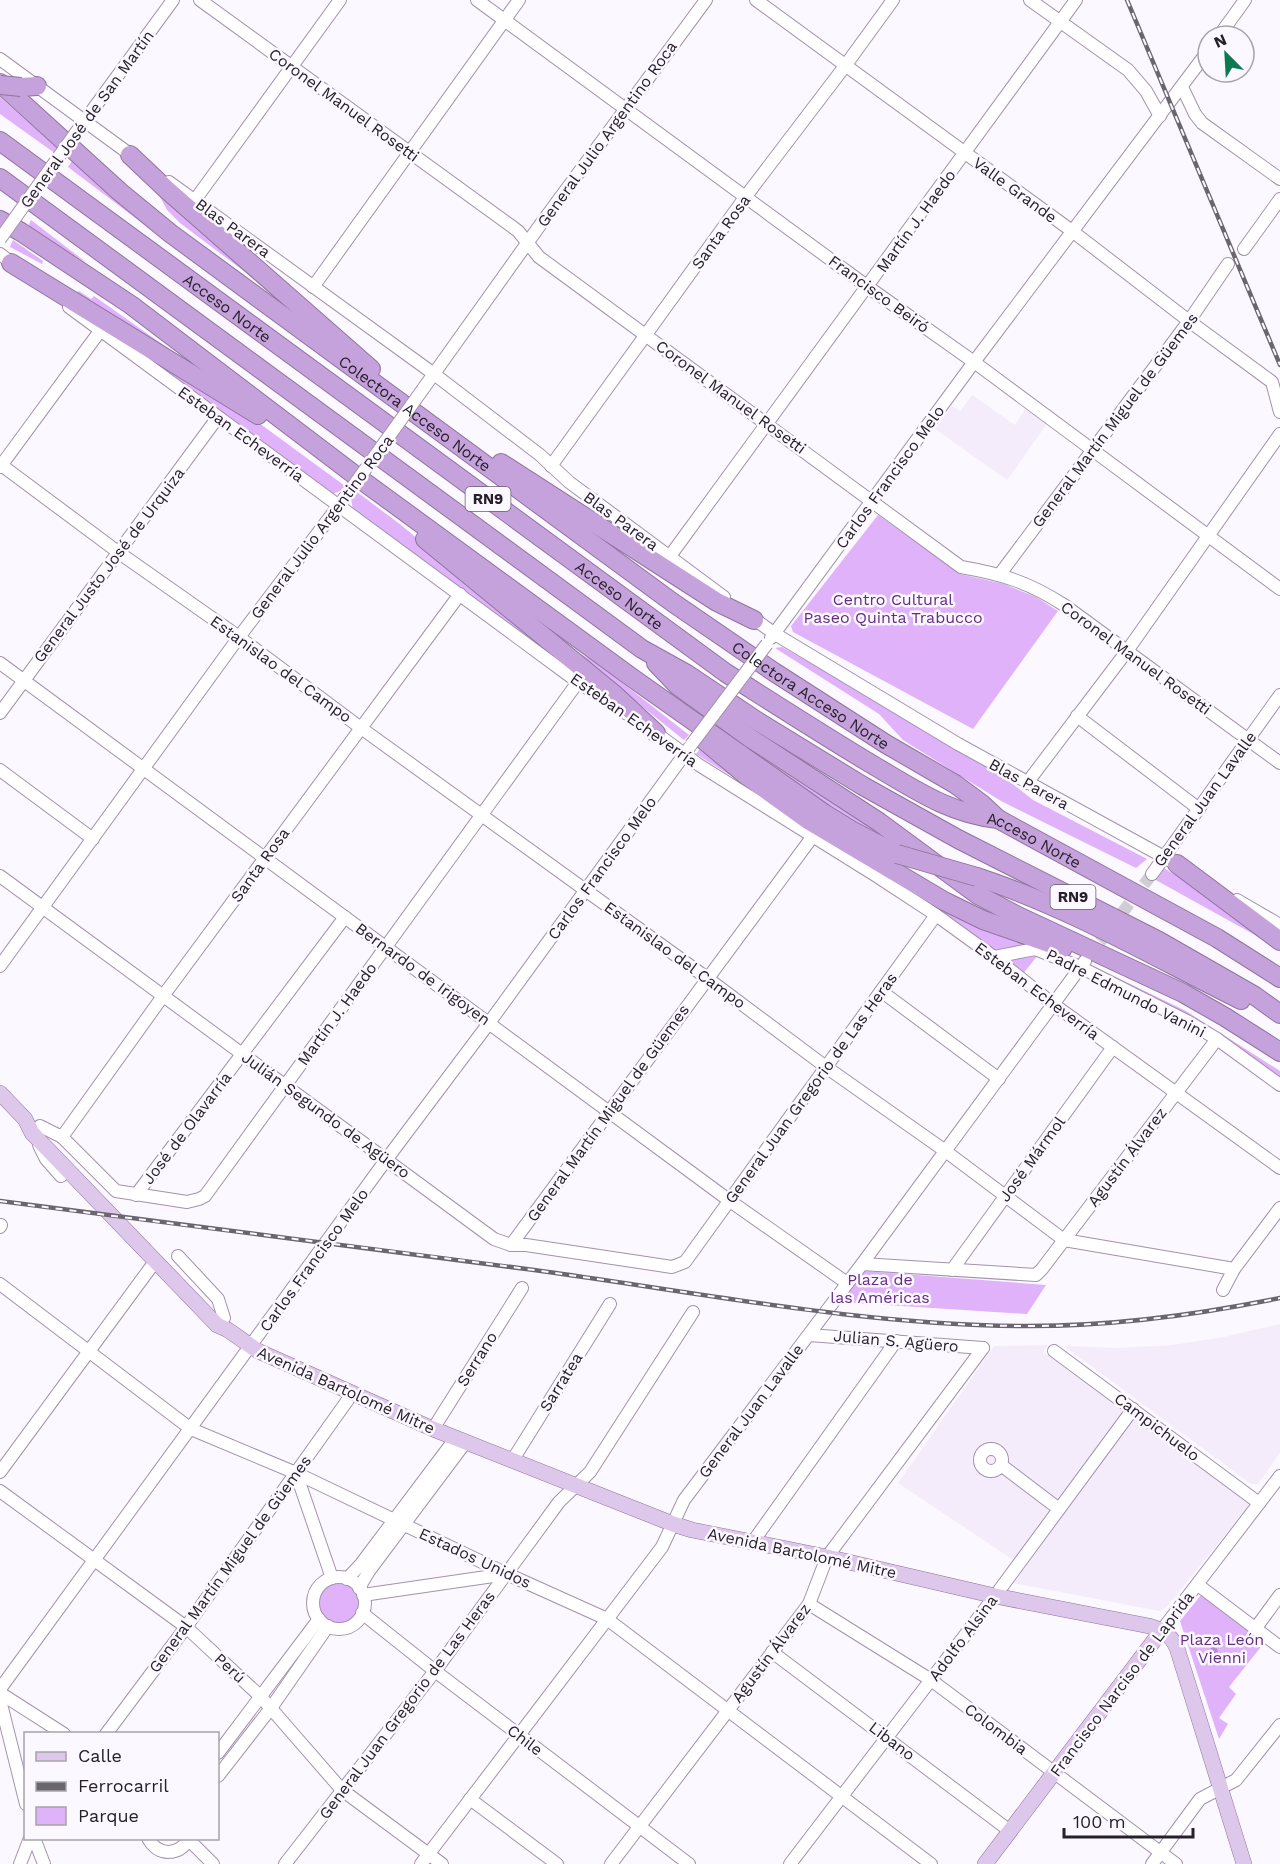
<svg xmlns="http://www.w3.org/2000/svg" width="1280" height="1864" viewBox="0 0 1280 1864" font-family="'Work Sans',sans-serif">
  <rect width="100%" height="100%" fill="#fcf8ff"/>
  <g fill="#f5ecfb">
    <polygon points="972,395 1015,425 1025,409 1047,424 1007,480 935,429 952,406 960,411"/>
    <polygon points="1280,1324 1280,1453 1258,1484 1251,1484 1064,1346 1117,1348 1172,1345 1224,1337"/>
    <polygon points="1048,1345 1043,1352 1250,1504 1165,1609 1159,1611 1013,1583 1021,1565 898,1483 994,1346"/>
  </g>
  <g fill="#dfb2fa">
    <polygon points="0,97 59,149 56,154 0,114"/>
    <polygon points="74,158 171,245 68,167"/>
    <polygon points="158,193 294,309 180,223 167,210"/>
    <polygon points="31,220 87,263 28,227"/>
    <polygon points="13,240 43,261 42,264 10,247"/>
    <polygon points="72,290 77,292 79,291 91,299 94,296 210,378 69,291"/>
    <polygon points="103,328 259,423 345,486 340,491 333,494"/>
    <polygon points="357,492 401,525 545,646 541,650 353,510 351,499"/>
    <polygon points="878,515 960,574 1004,584 1036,597 1058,611 973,729 793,632 791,626"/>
    <polygon points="782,647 981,759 1033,800 1147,859 1136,868 1001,801 903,740 879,714 775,648"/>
    <polygon points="577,652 597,663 689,735 684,740 594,668"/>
    <path d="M717 727C776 769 838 805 897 846L851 825 716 729Z"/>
    <polygon points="703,745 765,797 696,754"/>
    <polygon points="1162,867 1184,880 1280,949 1154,879"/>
    <polygon points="875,869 1038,946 1075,958 1072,962 1043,949 998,955"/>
    <polygon points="1026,953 1038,955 1022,975 1004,961"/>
    <polygon points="1093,966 1186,1011 1280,1071 1280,1079 1091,969"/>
    <polygon points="864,1271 1046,1285 1027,1314 839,1302"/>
    <circle cx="338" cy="1603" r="22"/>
    <polygon points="1201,1595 1264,1643 1229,1687 1236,1694 1219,1718 1228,1724 1219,1739 1180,1621"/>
  </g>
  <polygon fill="#b98bd5" points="1215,1644 1221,1659 1213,1661 1208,1656 1208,1651"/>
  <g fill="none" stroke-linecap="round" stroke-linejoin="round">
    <polyline stroke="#d1cdd5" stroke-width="12" stroke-dasharray="12 6" stroke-linecap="butt" points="1089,956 1152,874"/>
    <defs>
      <g id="minor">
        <path d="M200 0 518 231 539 257 961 567C1002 574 1028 582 1064 605L1280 763"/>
        <polyline points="477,0 868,287 974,362 1280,589"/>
        <polyline points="756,0 1072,231 1189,321 1272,382 1280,412"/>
        <polyline points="1030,0 1128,70 1146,91 1160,116"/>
        <polyline points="1219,36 1245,0"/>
        <polyline points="0,59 135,158"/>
        <polyline points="1182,87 1195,114 1202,123 1280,179"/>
        <polyline points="75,134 173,0"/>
        <polyline points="169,182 434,374 540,455 569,482 724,597"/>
        <polyline points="195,200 340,0"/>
        <polyline points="1244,249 1280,199"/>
        <polyline points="0,254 17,267"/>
        <polyline points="313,287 519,0"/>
        <polyline points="69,307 578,682 627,714"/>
        <polyline points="423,389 543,221 706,0"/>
        <polyline points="0,464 118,552 239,637 361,728 707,978 826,1067 944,1150 1064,1240 1234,1269"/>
        <polyline points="551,466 746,196 845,66 893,0"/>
        <polyline points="0,467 100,331"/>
        <polyline points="670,556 1076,0"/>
        <polyline points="1000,574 1189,321 1228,264"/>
        <polyline points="750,616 775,634 958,744 1184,868"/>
        <polyline points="771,638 974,362 1208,51"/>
        <polyline points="0,663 730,1201 847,1283"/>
        <polyline points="0,713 218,417"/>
        <polyline points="1077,716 1199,809"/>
        <polyline points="652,730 699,765 875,875 936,915 994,957 1053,1004 1280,1168"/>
        <polyline points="0,770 93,839"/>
        <polyline points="1027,783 1127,651 1280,434"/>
        <polyline points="1152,874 1280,695"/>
        <polyline points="0,876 494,1239 511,1245 526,1245 672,1267 685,1262 936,915"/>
        <polyline points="1237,900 1280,925"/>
        <polyline points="994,957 1035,949 1080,967 1187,1021 1217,1039 1280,1085"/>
        <polyline points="0,966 239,637 349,492"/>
        <polyline points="881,991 999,1079"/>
        <polyline points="40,1126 62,1137 116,1191 187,1202 199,1199 205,1196 578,682"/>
        <polyline points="62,1137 163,996 460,594"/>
        <polyline points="39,1145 46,1159 61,1176"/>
        <polyline points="136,1195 345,917"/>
        <polyline points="0,1227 1,1225"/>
        <polyline points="511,1245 813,836"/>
        <polyline points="178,1256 218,1299 224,1318"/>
        <polyline points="862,1264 1036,1275 1042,1269 1217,1039"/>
        <polyline points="952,1270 1113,1047"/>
        <polyline points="0,1284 191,1429 296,1473 507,1574 607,1619 931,1864"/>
        <polyline points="1223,1290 1234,1269 1280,1208"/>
        <polyline points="809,1335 983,1348"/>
        <polyline points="1054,1351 1259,1503"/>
        <polyline points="433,1429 522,1288"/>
        <circle cx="991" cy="1460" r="11"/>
        <polyline points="512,1461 610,1304"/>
        <polyline points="1001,1465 1059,1509"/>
        <polyline points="0,1472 151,1267"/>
        <polyline points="296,1473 332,1578"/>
        <polyline points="0,1491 186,1627 261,1697 342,1790 442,1864"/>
        <polyline points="752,1543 896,1341"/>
        <circle cx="339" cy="1603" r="26"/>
        <polyline points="347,1579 361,1564 455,1439"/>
        <polyline points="1198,1585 1280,1647"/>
        <polyline points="359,1588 369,1571 465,1443"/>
        <polyline points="363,1595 507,1574"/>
        <polyline points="809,1604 931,1680 1176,1864"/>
        <polyline points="362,1613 435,1671 689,1864"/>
        <polyline points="1255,1629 1280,1595"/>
        <polyline points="1162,1630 1280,1476"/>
        <polyline points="772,1652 1010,1831"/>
        <polyline points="0,1689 386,1160 489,1023 689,748"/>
        <polyline points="0,1693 64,1734"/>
        <polyline points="0,1700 26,1804"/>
        <polyline points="106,1734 186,1627 352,1394"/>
        <polyline points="218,1753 319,1619"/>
        <polyline points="218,1776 271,1708 328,1626"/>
        <polyline points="470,1799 557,1864"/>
        <polyline points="34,1838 44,1864"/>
        <path d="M148 1838C158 1857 179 1856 190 1838"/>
        <polyline points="189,1840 213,1864"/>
        <polyline points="20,1864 30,1838"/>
        <polyline points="285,1864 435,1671 559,1502 590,1472 693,1312"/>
        <polyline points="421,1864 662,1547 684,1500 862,1264 1085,961"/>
        <polyline points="611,1864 809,1604 827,1557 983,1348"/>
        <polyline points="790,1864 995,1596 1133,1409"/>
        <polyline points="1152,1864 1200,1799 1236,1780 1280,1725"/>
      </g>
      <g id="major">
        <path d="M0 1093 25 1119 32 1133 217 1325 228 1330 258 1351 433 1429 673 1524 692 1530 827 1557 995 1596 1149 1626C1163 1630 1171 1635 1177 1648L1244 1864"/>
        <polyline points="985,1864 1162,1630"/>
      </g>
      <g id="highway">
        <path id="s1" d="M0 83 120 192 170 233 672 602 774 672 886 744 955 784 982 804 998 819"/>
        <polyline points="21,87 37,86"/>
        <path id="s2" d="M0 141 726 673C775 704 823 735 873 765 914 789 950 814 998 819L1217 938 1280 978"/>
        <polyline points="130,155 167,190 371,369"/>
        <polyline points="0,178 642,649 687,674 757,721 863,786 958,839 1159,941 1255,996 1280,1014"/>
        <polyline points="0,220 21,232 131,305 360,479 631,677 825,814 851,830 897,854"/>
        <polyline points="11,263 258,415"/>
        <polyline points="501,463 717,602 754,620"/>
        <polyline points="425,539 615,695 656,733"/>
        <polyline points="656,663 678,686 750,738 879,822 978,895 1018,916 1183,993 1225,1017 1280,1052"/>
        <polyline points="705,741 747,776 808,820 944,901 983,920 1063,948"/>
        <polyline points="1177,864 1280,941"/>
        <path d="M977 877C1069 907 1154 957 1241 1000"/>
      </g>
    </defs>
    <use href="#minor" stroke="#a392ae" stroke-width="14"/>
    <use href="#major" stroke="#8e749e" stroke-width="16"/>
    <use href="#highway" stroke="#8e749e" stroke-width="20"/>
    <use href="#minor" stroke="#fff" stroke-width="12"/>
    <use href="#major" stroke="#ddc7ea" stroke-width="15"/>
    <use href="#highway" stroke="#c6a2dc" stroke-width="18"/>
    <defs>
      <g id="rail">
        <polyline points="1127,0 1280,365"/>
        <path d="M0 1201C178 1225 356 1246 534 1270 697 1292 864 1326 1029 1326 1114 1326 1197 1315 1280 1298"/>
      </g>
    </defs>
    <use href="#rail" stroke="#6b656f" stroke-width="4.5"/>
    <use href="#rail" stroke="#fcf8ff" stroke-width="2" stroke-dasharray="7" stroke-linecap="butt"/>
    <defs>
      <g id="minor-bridge">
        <polyline points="0,239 75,134"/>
        <polyline points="349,492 423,389"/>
        <polyline points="691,745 767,644"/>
      </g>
      <g id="highway-bridge">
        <polyline points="0,85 21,87"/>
        <polyline points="897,854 977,877"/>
      </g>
    </defs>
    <use href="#minor-bridge" stroke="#a392ae" stroke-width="14" stroke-linecap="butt"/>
    <use href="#highway-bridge" stroke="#8e749e" stroke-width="20" stroke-linecap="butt"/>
    <use href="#minor-bridge" stroke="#fff" stroke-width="12"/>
    <use href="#highway-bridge" stroke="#c6a2dc" stroke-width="18"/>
  </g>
  <g text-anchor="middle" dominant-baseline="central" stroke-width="5" stroke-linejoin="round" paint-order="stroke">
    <g fill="#fcf8ff" stroke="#67616b" stroke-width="1.5">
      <rect x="465.5" y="487" width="45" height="24" rx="4.5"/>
      <rect x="1050.5" y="885" width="45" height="24" rx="4.5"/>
    </g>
    <g font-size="15" font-weight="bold" fill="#27202b">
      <text x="488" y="499">RN9</text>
      <text x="1073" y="897">RN9</text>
    </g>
    <g font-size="16" fill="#27202b" stroke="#fcf8ff">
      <text transform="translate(344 105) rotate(36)">Coronel Manuel Rosetti</text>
      <text transform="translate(87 119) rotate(-54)">General José de San Martín</text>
      <text transform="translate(607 134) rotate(-54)">General Julio Argentino Roca</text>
      <text transform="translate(1015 190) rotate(36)">Valle Grande</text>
      <text transform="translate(916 221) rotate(-54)">Martín J. Haedo</text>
      <text transform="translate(233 228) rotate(36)">Blas Parera</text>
      <text transform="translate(721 232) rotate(-54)">Santa Rosa</text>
      <text transform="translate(879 294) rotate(36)">Francisco Beiró</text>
      <text stroke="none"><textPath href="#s2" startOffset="282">Acceso Norte</textPath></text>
      <text transform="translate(731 397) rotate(36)">Coronel Manuel Rosetti</text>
      <text stroke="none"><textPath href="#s1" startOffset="531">Colectora Acceso Norte</textPath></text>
      <text transform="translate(1115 420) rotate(-53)">General Martín Miguel de Güemes</text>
      <text transform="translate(241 434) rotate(36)">Esteban Echeverría</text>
      <text transform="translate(890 477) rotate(-54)">Carlos Francisco Melo</text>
      <text transform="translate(621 521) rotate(36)">Blas Parera</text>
      <text transform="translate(322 527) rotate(-53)">General Julio Argentino Roca</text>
      <text transform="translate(109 565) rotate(-53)">General Justo José de Urquiza</text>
      <text stroke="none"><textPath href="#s2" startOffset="768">Acceso Norte</textPath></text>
      <text transform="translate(1136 658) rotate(36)">Coronel Manuel Rosetti</text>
      <text transform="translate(281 669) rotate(36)">Estanislao del Campo</text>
      <text stroke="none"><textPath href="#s1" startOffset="1017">Colectora Acceso Norte</textPath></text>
      <text transform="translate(634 720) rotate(35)">Esteban Echeverría</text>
      <text transform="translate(1029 784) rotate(29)">Blas Parera</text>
      <text transform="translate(1205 799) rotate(-54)">General Juan Lavalle</text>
      <text stroke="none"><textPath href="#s2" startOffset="1252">Acceso Norte</textPath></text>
      <text transform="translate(260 865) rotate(-54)">Santa Rosa</text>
      <text transform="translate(602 868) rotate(-54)">Carlos Francisco Melo</text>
      <text transform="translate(675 955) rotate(36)">Estanislao del Campo</text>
      <text transform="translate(423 974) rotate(36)">Bernardo de Irigoyen</text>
      <text transform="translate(1037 991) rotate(37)">Esteban Echeverría</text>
      <text transform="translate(1126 993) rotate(27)">Padre Edmundo Vanini</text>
      <text transform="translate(337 1014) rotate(-54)">Martín J. Haedo</text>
      <text transform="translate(811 1088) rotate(-54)">General Juan Gregorio de Las Heras</text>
      <text transform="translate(608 1113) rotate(-54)">General Martín Miguel de Güemes</text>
      <text transform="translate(326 1115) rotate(36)">Julián Segundo de Agüero</text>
      <text transform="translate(187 1128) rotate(-53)">José de Olavarría</text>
      <text transform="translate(1127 1157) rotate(-53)">Agustín Álvarez</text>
      <text transform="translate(1032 1159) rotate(-54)">José Mármol</text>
      <text transform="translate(314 1260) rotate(-54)">Carlos Francisco Melo</text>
      <text transform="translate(896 1341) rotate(5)">Julian S. Agüero</text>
      <text transform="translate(477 1359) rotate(-58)">Serrano</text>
      <text transform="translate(561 1382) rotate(-58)">Sarratea</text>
      <text transform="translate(346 1390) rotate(24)">Avenida Bartolomé Mitre</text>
      <text transform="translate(751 1411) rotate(-53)">General Juan Lavalle</text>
      <text transform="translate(1157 1427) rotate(37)">Campichuelo</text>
      <text transform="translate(802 1553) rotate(12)">Avenida Bartolomé Mitre</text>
      <text transform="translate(475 1558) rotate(25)">Estados Unidos</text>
      <text transform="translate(230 1564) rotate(-54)">General Martín Miguel de Güemes</text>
      <text transform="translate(963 1638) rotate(-53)">Adolfo Alsina</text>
      <text transform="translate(771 1653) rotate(-53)">Agustín Álvarez</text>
      <text transform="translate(230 1668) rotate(43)">Perú</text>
      <text transform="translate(1122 1684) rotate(-53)">Francisco Narciso de Laprida</text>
      <text transform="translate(407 1705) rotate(-53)">General Juan Gregorio de Las Heras</text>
      <text transform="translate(996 1729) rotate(37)">Colombia</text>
      <text transform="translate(525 1740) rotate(37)">Chile</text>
      <text transform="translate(892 1741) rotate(37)">Libano</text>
    </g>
    <g font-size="16" fill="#652c83" stroke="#fcf8ff">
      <text x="893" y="599">Centro Cultural<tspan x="893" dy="18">Paseo Quinta Trabucco</tspan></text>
      <text x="880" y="1279">Plaza de<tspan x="880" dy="18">las Américas</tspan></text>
      <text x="1222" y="1639">Plaza León<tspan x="1222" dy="18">Vienni</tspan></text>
    </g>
  </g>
  <rect x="24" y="1732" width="195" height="108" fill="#fcf8ff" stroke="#a7a2aa" stroke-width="1.5"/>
  <rect x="36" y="1752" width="30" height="9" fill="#ddc7ea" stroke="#a7a2aa" stroke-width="1.5"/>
  <text x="78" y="1762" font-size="18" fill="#27202b">Calle</text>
  <rect x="36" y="1782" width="30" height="9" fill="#6b656f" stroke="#a7a2aa" stroke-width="1.5"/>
  <text x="78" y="1792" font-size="18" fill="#27202b">Ferrocarril</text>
  <rect x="36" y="1807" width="30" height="18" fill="#dfb2fa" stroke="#a7a2aa" stroke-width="1.5"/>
  <text x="78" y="1822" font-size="18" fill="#27202b">Parque</text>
  <g transform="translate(1226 54) rotate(336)"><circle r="28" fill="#fcf8ff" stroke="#a7a2aa" stroke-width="1.5"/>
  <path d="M0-4.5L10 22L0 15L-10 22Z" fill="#0d7953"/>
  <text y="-9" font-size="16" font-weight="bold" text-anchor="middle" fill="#27202b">N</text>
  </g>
  <path d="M1064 1828v9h129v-9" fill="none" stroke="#27202b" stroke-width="3"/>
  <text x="1073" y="1828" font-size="18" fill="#27202b" stroke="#fcf8ff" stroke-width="4.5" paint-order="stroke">100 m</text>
</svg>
